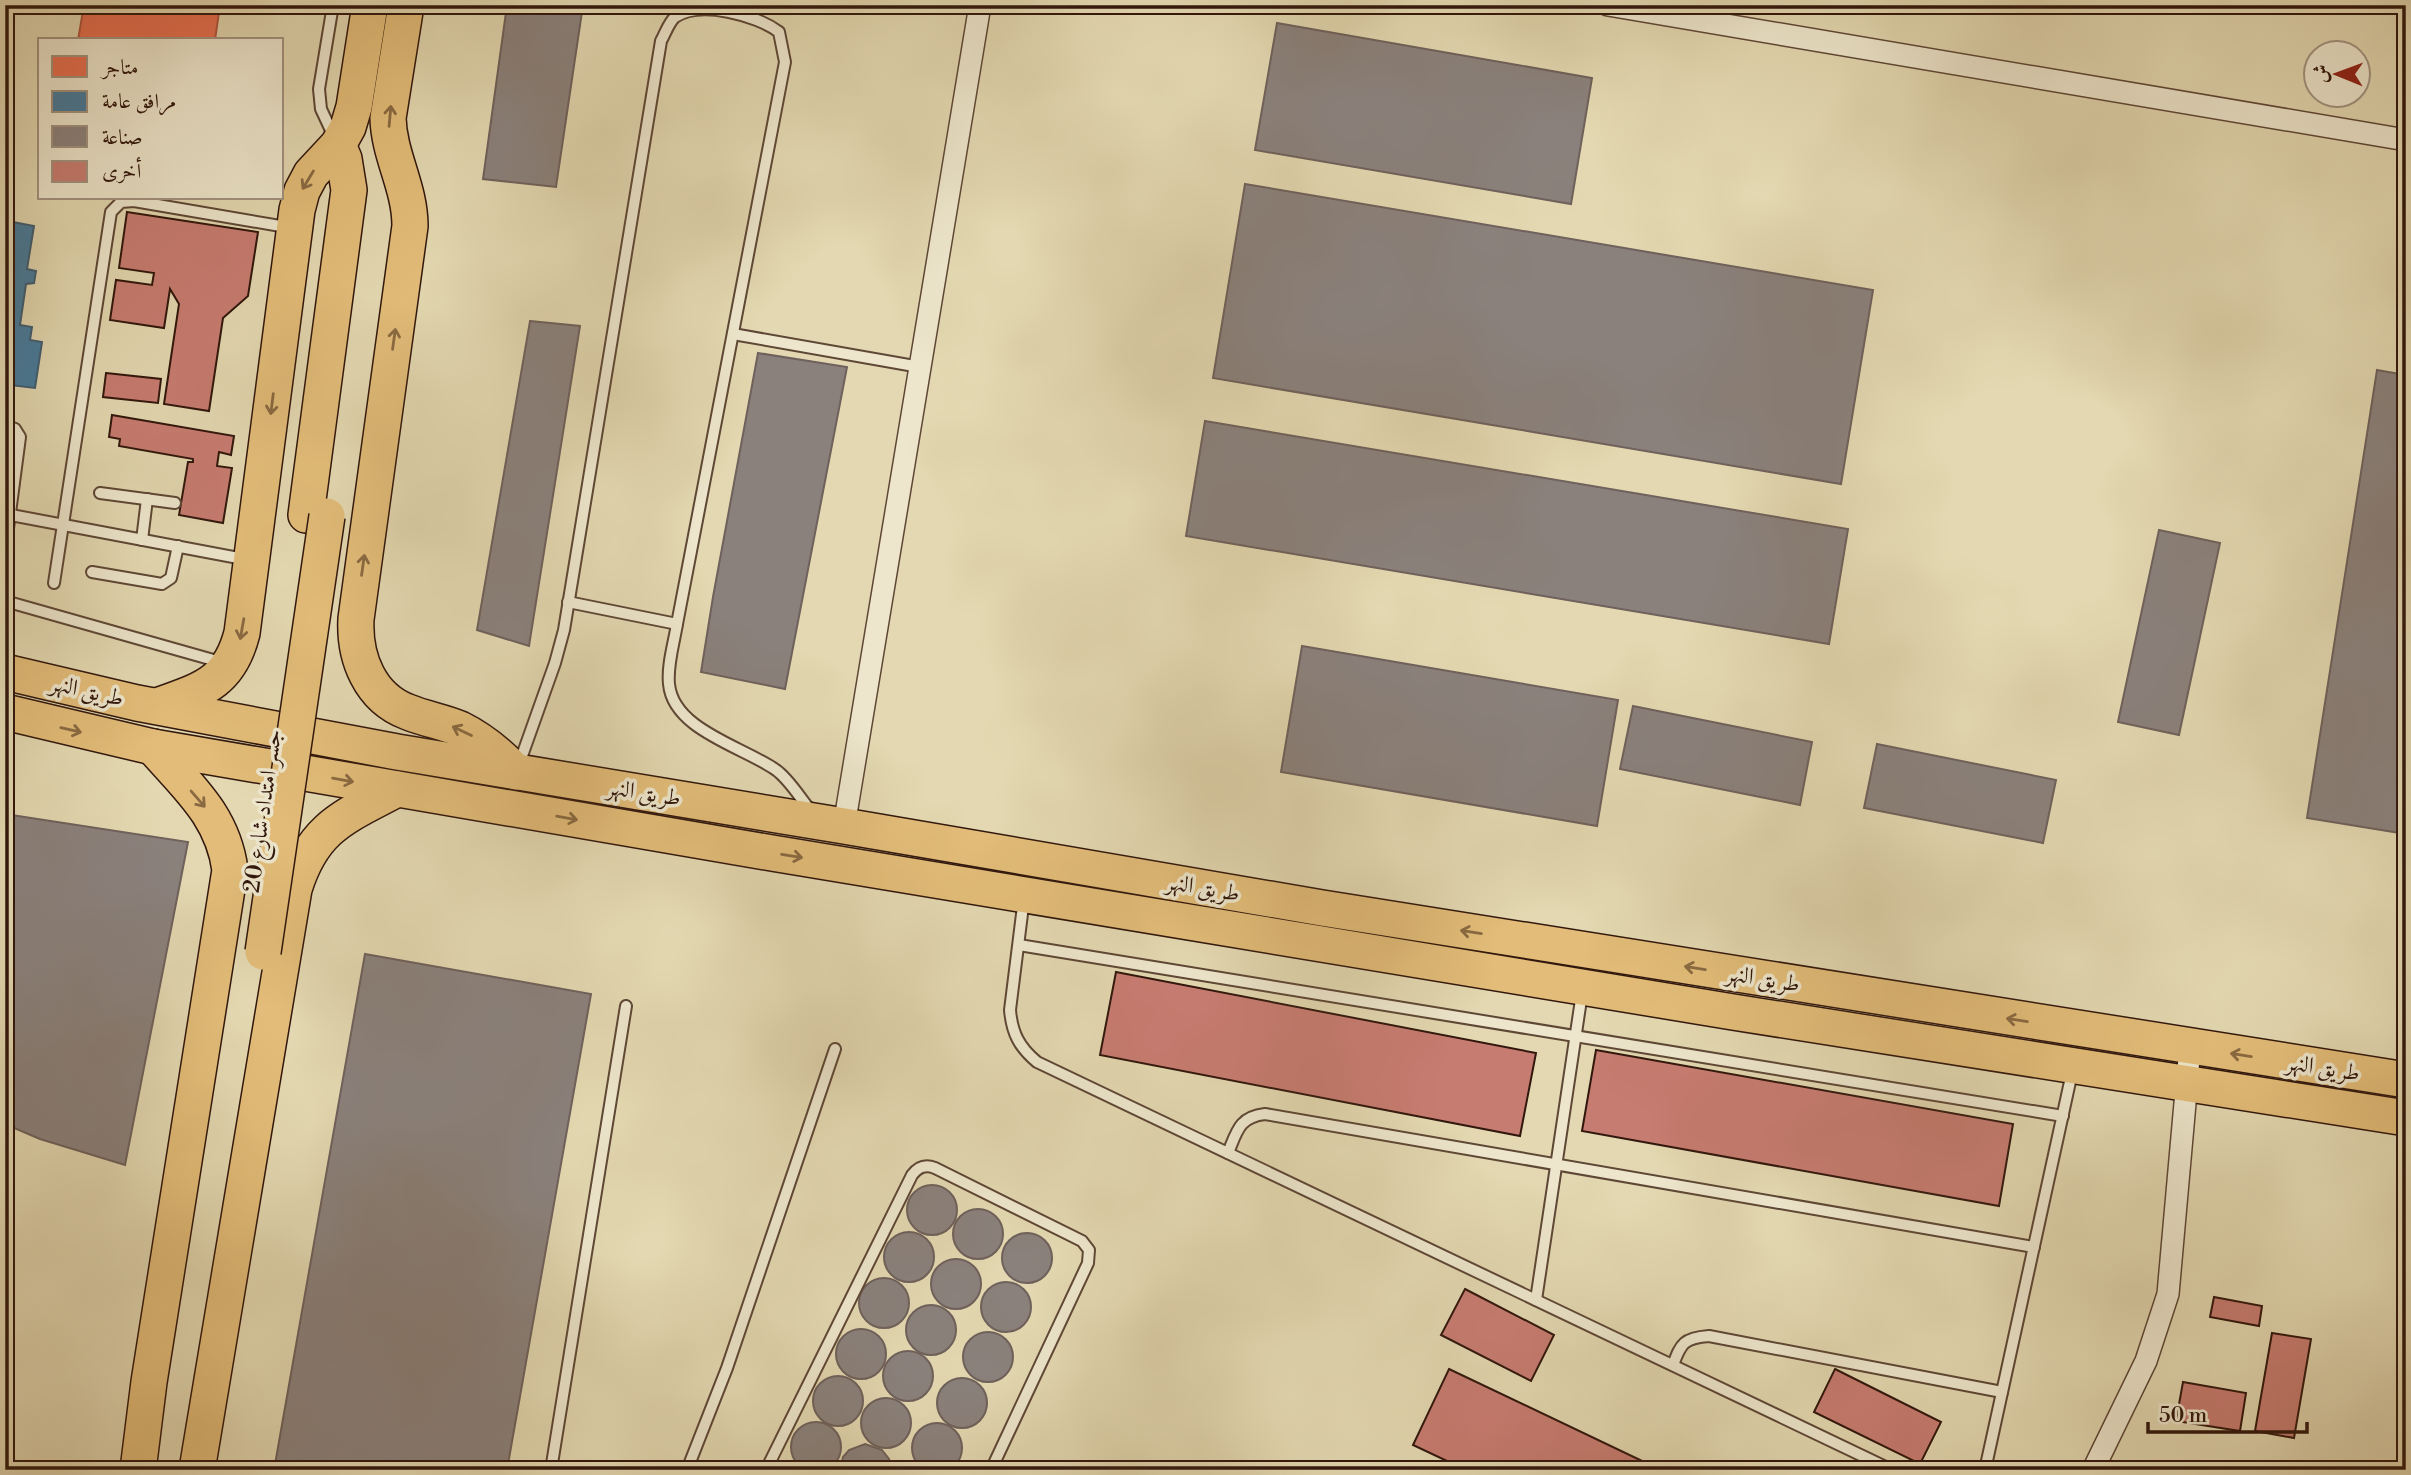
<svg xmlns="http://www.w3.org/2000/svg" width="2411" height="1475" viewBox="0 0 2411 1475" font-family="'Libre Bodoni',Amiri,serif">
  <rect width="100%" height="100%" fill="#e3d8b1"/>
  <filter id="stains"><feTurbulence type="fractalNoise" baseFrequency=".00286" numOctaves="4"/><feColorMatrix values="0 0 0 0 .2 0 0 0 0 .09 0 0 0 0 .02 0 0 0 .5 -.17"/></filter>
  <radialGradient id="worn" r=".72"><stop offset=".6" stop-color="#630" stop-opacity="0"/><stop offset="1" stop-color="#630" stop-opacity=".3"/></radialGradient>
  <polygon fill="#e76f51" stroke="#b0553d" stroke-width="2" points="84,5 220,5 215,40 78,40"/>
  <polygon fill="#457b9d" stroke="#3f5d72" stroke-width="2" points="5,211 13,222 34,226 27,269 36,271 34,283 26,284 20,325 32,327 30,340 42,342 35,388 10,385 7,408"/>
  <g fill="#8a817c" stroke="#6f615b" stroke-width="2">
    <polygon points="507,5 583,5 556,187 483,179"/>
    <polygon points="1277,23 1592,78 1571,204 1255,150"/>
    <polygon points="1245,184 1873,290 1841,484 1213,378"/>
    <polygon points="530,321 580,326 529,646 477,630"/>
    <polygon points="758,353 847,367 785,689 701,672 713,597"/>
    <polygon points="2377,370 2406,375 2406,834 2307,818"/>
    <polygon points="1205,421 1848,529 1829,644 1186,536"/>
    <polygon points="2159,530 2220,543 2179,735 2118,722"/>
    <polygon points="1302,646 1618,700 1597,826 1281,772"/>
    <polygon points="1633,706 1812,742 1800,805 1620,769"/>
    <polygon points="1877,744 2056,780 2043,843 1864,808"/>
    <polygon points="5,814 188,842 125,1165 40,1139 5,1124"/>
    <polygon points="2405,898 2406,898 2406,941 2398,939"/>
    <polygon points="365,954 591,994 507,1470 274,1470"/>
    <circle cx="932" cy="1210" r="25"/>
    <circle cx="978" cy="1234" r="25"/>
    <circle cx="909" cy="1257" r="25"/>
    <circle cx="1027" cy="1258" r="25"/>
    <circle cx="956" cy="1284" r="25"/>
    <circle cx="884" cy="1303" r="25"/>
    <circle cx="1006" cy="1307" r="25"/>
    <circle cx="931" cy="1330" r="25"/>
    <circle cx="861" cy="1354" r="25"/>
    <circle cx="988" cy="1357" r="25"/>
    <circle cx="908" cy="1376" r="25"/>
    <circle cx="838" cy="1401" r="25"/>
    <circle cx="962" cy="1403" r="25"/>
    <circle cx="886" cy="1423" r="25"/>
    <circle cx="816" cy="1447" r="25"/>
    <circle cx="937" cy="1448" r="25"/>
    <polygon points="865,1444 882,1450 889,1459 891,1470 840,1470 843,1457 849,1450"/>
  </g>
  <g fill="#c77c71" stroke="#31170d" stroke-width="2">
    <polygon points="127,212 258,232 248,296 223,318 209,411 164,404 179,304 170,289 164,328 110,320 116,280 152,285 154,273 119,268"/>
    <polygon points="106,373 161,379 158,403 103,397"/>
    <polygon points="112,415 234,436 231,455 219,452 217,466 232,468 223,523 179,515 188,462 193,462 193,459 119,446 120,439 109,437"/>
    <polygon points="1116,972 1536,1053 1520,1136 1100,1055"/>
    <polygon points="1596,1050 2013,1124 1999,1206 1582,1131"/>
    <polygon points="1465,1289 1554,1335 1531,1381 1441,1335"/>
    <polygon points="2214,1297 2262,1306 2259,1326 2210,1317"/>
    <polygon points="2272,1333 2311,1339 2294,1438 2255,1431"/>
    <polygon points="1449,1369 1661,1470 1466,1470 1413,1445"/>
    <polygon points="1835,1369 1941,1422 1920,1464 1814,1412"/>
    <polygon points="2183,1382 2246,1393 2240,1431 2176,1421"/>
  </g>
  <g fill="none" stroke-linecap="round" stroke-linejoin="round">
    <defs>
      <g id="lane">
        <polyline points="333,5 319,89 321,109 335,139"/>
        <polyline points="733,334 920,367"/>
        <polyline points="5,425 15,429 20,437 5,551"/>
        <polyline points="100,493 175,503"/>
        <polyline points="11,515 249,560"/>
        <polyline points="142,540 147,499"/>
        <polyline points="92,572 162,584 171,578 178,546"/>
        <polyline points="54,583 111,212 121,202 134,201 292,228"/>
        <polyline points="5,601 224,663"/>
        <polyline points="568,602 677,624"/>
        <path d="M518 767 555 663 564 630 661 41C665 34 669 22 675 17 701 0 756 15 779 32L785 62 677 624C674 643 667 665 669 684 673 730 744 747 776 770 789 779 800 798 811 811"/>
        <path d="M1024 898 1010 1010C1012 1033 1019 1047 1037 1062L1892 1470"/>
        <polyline points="1019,945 2063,1116"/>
        <path d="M1228 1153C1237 1131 1239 1117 1265 1114L2034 1247"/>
        <polyline points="1536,1300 1582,993"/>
        <path d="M1673 1365C1681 1343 1684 1338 1709 1336L2002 1392"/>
        <polyline points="551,1470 626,1006"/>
        <polyline points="687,1470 727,1368 835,1049"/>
        <path d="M766 1470 912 1175C918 1167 925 1164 935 1168L1082 1241 1089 1250 1088 1263 991 1470"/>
        <polyline points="1985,1470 2073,1068"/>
      </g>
      <g id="street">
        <polyline points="1608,5 2406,140"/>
        <polyline points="844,826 980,5"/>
        <polyline points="2093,1470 2146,1361 2168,1294 2190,1047"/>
      </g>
      <g id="primary">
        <path d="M406 5 388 118C389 156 410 187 410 226L356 619C354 658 370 698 408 712 425 719 444 722 460 729 482 740 499 754 516 772"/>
        <polyline points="306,515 349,190 344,159 338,145"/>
        <polyline points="5,672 137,703 397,752 844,826 1322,908 2406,1080"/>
        <path d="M157 706C201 690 229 684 242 633L297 210 302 191 311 174 338 145 348 127 354 107 370 5"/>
        <polyline points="5,712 153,747 772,853 1733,1012 2406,1118"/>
        <path d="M138 1470 149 1382 230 870C223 816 188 787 153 747"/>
        <path d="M197 1470 294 889C313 827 344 817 397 789"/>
      </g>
    </defs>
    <use href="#lane" stroke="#5e4736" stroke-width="14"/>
    <use href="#street" stroke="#5e4736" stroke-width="24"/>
    <use href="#primary" stroke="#31170d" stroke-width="38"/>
    <use href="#lane" stroke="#ede6cc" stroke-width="10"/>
    <use href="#street" stroke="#ede6cc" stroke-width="21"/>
    <use href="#primary" stroke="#e2bc78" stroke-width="35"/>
    <defs>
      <polyline id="primary-bridge" points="263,952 327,516"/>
    </defs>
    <use href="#primary-bridge" stroke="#31170d" stroke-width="38" stroke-linecap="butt"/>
    <use href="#primary-bridge" stroke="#e2bc78" stroke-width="35"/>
  </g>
  <defs><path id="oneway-shaft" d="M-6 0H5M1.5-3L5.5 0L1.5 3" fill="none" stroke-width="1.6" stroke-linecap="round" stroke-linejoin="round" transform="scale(1.75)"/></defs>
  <g stroke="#8a6a42">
    <use href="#oneway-shaft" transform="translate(390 116) rotate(-85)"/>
    <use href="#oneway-shaft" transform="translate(308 180) rotate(121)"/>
    <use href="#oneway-shaft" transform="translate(394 339) rotate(-82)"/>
    <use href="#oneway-shaft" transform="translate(272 404) rotate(97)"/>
    <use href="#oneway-shaft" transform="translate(363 565) rotate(-82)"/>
    <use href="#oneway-shaft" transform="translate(242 629) rotate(100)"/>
    <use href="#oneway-shaft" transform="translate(71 730) rotate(13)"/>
    <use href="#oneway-shaft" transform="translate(462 731) rotate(-155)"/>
    <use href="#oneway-shaft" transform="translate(343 780) rotate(10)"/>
    <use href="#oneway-shaft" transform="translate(198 799) rotate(49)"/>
    <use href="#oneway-shaft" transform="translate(567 818) rotate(10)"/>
    <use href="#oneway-shaft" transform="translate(792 856) rotate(9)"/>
    <use href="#oneway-shaft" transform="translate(1471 932) rotate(-171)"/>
    <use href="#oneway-shaft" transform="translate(1695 968) rotate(-171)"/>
    <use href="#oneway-shaft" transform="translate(2017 1020) rotate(-171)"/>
    <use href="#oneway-shaft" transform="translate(2241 1055) rotate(-171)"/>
  </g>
  <g text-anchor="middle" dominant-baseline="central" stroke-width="7" stroke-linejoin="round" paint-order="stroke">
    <g font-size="23" fill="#31170d" stroke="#ede6cc">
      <text transform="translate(87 691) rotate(13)">طريق النهر</text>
      <text transform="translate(644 793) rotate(9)">طريق النهر</text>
      <text transform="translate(263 811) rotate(-82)">جسر امتداد شارع 20</text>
      <text transform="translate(1203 888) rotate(10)">طريق النهر</text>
      <text transform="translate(1763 979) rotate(9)">طريق النهر</text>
      <text transform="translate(2323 1068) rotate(9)">طريق النهر</text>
    </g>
  </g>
  <rect width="2411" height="1475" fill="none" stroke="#e3d8b1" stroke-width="28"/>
  <rect x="7" y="7" width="2397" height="1461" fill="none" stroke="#31170d" stroke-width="3.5"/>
  <rect x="14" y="14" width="2383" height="1447" fill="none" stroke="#31170d" stroke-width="2"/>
  <rect x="38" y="38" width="245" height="161" fill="#ede6cc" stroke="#a29380" stroke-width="2"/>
  <rect x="52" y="56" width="35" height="21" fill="#e76f51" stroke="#a29380" stroke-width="2"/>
  <text x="102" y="74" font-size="21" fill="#31170d">متاجر</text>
  <rect x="52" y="91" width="35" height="21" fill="#457b9d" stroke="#a29380" stroke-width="2"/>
  <text x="102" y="108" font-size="21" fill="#31170d">مرافق عامة</text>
  <rect x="52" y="126" width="35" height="21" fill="#8a817c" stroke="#a29380" stroke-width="2"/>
  <text x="102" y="144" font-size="21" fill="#31170d">صناعة</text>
  <rect x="52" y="161" width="35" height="21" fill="#c77c71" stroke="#a29380" stroke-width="2"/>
  <text x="102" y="178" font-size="21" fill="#31170d">أخرى</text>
  <g transform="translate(2337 74) rotate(271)"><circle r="33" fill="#ede6cc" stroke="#a29380" stroke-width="2"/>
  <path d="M0-5L12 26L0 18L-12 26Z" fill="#8f2418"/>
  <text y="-10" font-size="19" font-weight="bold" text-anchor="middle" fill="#31170d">ش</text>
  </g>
  <path d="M2148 1422v10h159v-10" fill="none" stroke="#31170d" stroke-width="3.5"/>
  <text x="2159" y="1422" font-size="21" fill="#31170d" stroke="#ede6cc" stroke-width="5" paint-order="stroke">50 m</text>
  <rect width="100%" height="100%" filter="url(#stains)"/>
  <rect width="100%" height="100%" fill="url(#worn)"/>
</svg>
